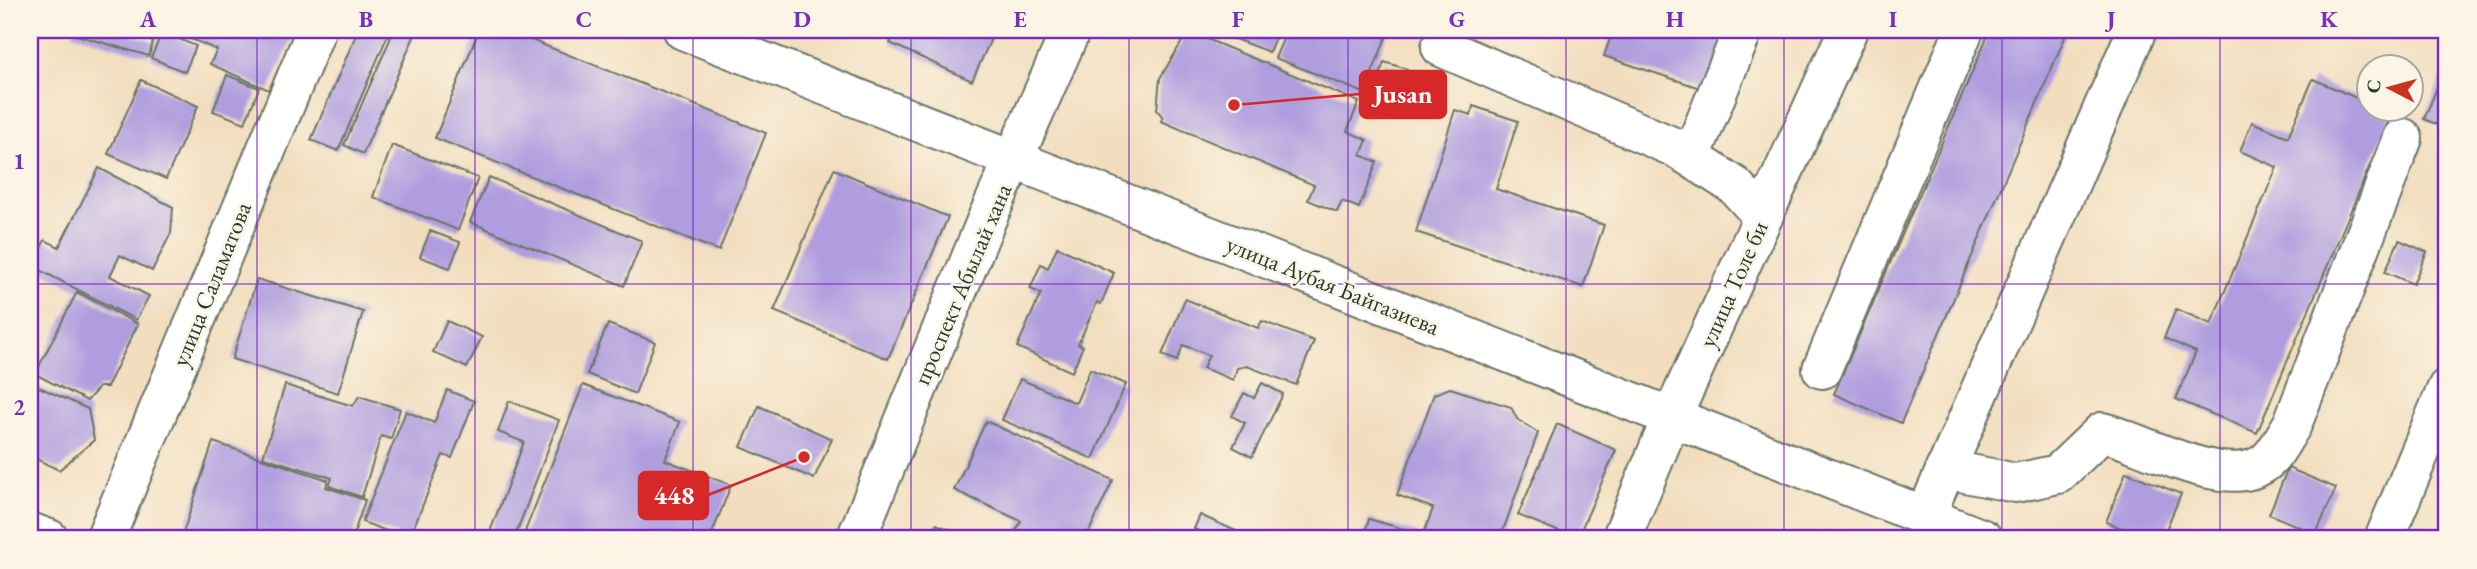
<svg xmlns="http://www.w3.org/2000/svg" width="2477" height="569" viewBox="0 0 2477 569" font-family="'EB Garamond',serif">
  <rect width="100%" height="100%" fill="#fcf5e5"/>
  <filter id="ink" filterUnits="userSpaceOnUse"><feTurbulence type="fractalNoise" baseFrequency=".0143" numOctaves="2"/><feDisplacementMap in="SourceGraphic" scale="14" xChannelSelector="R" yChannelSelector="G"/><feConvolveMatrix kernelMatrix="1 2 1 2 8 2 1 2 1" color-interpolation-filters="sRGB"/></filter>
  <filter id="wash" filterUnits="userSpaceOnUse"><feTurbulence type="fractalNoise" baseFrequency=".00686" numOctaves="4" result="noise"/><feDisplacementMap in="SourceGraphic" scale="28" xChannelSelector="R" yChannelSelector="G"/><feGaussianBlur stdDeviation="1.57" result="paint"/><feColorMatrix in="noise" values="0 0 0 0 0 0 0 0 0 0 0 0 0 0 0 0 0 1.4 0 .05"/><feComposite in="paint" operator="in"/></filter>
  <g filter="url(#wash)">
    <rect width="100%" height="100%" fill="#f2debf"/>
    <g id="blocks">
      <g fill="#af9ddf">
        <polygon points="74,30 116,30 153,41 149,56 73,34"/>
        <polygon points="171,30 296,30 269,90 210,64 217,50"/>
        <polygon points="358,30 390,30 338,151 311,140"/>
        <polygon points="394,30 416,32 363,154 344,145"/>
        <polygon points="479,30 506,30 766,133 719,251 435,138"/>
        <polygon points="896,30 995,30 972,81 890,43"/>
        <polygon points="1211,30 1278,30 1269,52"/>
        <polygon points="1287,30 1311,30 1325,35 1327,30 1389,30 1364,93 1275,58"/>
        <polygon points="1613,30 1728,30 1709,91 1604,56"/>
        <polygon points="1990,30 2068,30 1901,423 1834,394"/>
        <polygon points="162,32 196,46 185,72 151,58"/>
        <polygon points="1197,35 1359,102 1347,131 1367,140 1361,155 1377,162 1359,208 1342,201 1337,212 1308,200 1314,185 1161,121 1163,117 1157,110 1160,78 1183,40"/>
        <polygon points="1384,62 1407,69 1398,96 1376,88"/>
        <polygon points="227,75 259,88 245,123 213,111"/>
        <polygon points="2442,76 2447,79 2447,129 2424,119"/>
        <polygon points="2313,79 2368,103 2368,108 2382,108 2392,113 2257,433 2176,399 2196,352 2164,338 2176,309 2211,324 2277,167 2240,151 2252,122 2288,137"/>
        <polygon points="141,80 198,106 166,179 108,154"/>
        <polygon points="1473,106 1518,121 1496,189 1604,225 1583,287 1416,232 1455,110 1471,115"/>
        <polygon points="392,145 478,178 458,230 373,197"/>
        <polygon points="30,162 36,164 30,180"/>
        <polygon points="99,168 173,207 171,233 152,271 120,255 110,276 149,296 136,320 32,266 45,240 59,247"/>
        <polygon points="834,169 948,217 888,359 774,311"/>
        <polygon points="489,177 642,241 624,286 470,222"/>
        <polygon points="430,231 460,242 450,268 420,257"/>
        <polygon points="2399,240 2427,252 2413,284 2385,272"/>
        <polygon points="1057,247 1114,273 1101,304 1097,302 1078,344 1083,346 1072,372 1017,347 1041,293 1030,289 1041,264 1048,268"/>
        <polygon points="257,279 363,312 338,393 232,359"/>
        <polygon points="77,292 138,324 107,387 99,387 87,401 35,374"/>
        <polygon points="1185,299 1258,328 1262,321 1314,341 1296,385 1247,366 1237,368 1233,380 1203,368 1209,355 1183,345 1177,361 1162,355"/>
        <polygon points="447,321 482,337 467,368 433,352"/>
        <polygon points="608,324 655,342 635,394 587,374"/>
        <polygon points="1090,369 1126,384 1093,459 1002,420 1020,379 1076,403"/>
        <polygon points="30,383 88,409 94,440 59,470 30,456"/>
        <polygon points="1262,383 1283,394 1252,457 1233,447 1245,423 1232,416 1244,393 1254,398"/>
        <polygon points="285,385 353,406 359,396 400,409 391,439 381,436 362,497 329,486 332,478 263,457"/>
        <polygon points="583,385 680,422 665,460 731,485 710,539 522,539"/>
        <polygon points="1450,388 1511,407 1517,419 1538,433 1500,539 1422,539 1433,508 1397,495 1434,394"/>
        <polygon points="447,390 474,401 452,458 443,455 409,539 362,522 406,411 434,423"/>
        <polygon points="509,401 559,420 514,539 493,539 488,537 524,442 498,432"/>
        <polygon points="759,406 832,439 814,479 741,447"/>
        <polygon points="986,421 1113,480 1087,536 1078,532 1075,539 1012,539 1021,521 954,490"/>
        <polygon points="1557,424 1616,450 1577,539 1518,515"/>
        <polygon points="213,442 328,480 326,487 365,500 352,539 181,539"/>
        <polygon points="2288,468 2336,488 2316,534 2269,514"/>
        <polygon points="2126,472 2181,494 2162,539 2149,539 2106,522"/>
        <polygon points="1200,515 1236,531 1232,539 1217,539 1194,529"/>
        <polygon points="1369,519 1417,533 1415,539 1363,539"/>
        <polygon points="936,524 973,539 930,539"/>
      </g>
    </g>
  </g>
  <g filter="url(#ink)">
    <use href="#blocks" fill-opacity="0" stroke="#697565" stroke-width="2"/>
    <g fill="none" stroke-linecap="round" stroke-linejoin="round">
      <defs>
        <g id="minor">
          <polyline points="1441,47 1676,148 1735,186 1763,217"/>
          <polyline points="1691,157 1743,30"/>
          <polyline points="1822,369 1964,30"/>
          <path d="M1945 469 2016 483 2058 474 2102 432C2144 442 2236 498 2271 457 2279 448 2285 435 2292 425L2403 138"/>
          <polyline points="1925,517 2137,30"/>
          <polyline points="105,539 316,30"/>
          <polyline points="1621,539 1671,419 1848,30"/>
        </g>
        <g id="major">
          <polyline points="683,30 1983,539"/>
          <polyline points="30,532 49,539"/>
          <polyline points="856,539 986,221 1071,30"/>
          <polyline points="2384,539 2447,388"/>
        </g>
      </defs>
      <use href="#minor" stroke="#697565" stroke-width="42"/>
      <use href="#major" stroke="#697565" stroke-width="42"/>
      <use href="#minor" stroke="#fff" stroke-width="38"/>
      <use href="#major" stroke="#fff" stroke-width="38"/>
    </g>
  </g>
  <path fill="none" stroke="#7b2cbf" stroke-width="2" stroke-opacity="0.55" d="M257 30V539M475 30V539M693 30V539M911 30V539M1129 30V539M1348 30V539M1566 30V539M1784 30V539M2002 30V539M2220 30V539M30 284H2447"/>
  <g text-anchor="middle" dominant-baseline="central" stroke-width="5" stroke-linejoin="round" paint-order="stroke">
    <g font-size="24" fill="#1f3d34" stroke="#fcf5e5">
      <text transform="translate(211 284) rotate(-68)">улица Саламатова</text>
      <text transform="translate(962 284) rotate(-67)">проспект Абылай хана</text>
      <text transform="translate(1733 284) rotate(-66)">улица Толе би</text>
      <text transform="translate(1333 285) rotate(22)">улица Аубая Байгазиева</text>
    </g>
  </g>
  <path fill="none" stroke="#d62828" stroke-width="2.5" d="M1234 105L1360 94M804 457L708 495"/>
  <g fill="#d62828" stroke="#fcf5e5" stroke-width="2.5">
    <circle cx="1234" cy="105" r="7"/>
    <circle cx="804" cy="457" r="7"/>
  </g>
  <g fill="#d62828" stroke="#d62828" stroke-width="2.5">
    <rect x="1360" y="71" width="86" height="47" rx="7"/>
    <rect x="639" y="472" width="69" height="47" rx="7"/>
  </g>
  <g font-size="26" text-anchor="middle" font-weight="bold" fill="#fff">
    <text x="1403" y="103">Jusan</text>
    <text x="674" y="504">448</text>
  </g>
  <rect width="2477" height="569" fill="none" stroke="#fcf5e5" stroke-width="77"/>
  <g transform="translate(2390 88) rotate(276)"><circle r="33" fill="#fcf5e5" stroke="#a4ab9e" stroke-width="2"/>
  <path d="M0-5L12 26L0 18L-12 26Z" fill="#c8321e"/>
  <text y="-10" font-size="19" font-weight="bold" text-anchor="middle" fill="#1f3d34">С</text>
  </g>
  <rect x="38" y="38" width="2400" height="492" fill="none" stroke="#7b2cbf" stroke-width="2.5"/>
  <g font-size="23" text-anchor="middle" font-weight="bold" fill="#7b2cbf">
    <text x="148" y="27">A</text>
    <text x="366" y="27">B</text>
    <text x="584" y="27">C</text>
    <text x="802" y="27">D</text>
    <text x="1020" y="27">E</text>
    <text x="1238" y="27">F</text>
    <text x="1457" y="27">G</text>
    <text x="1675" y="27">H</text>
    <text x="1893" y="27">I</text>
    <text x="2111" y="27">J</text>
    <text x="2329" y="27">K</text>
    <text x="19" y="169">1</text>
    <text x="19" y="415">2</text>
  </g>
</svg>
